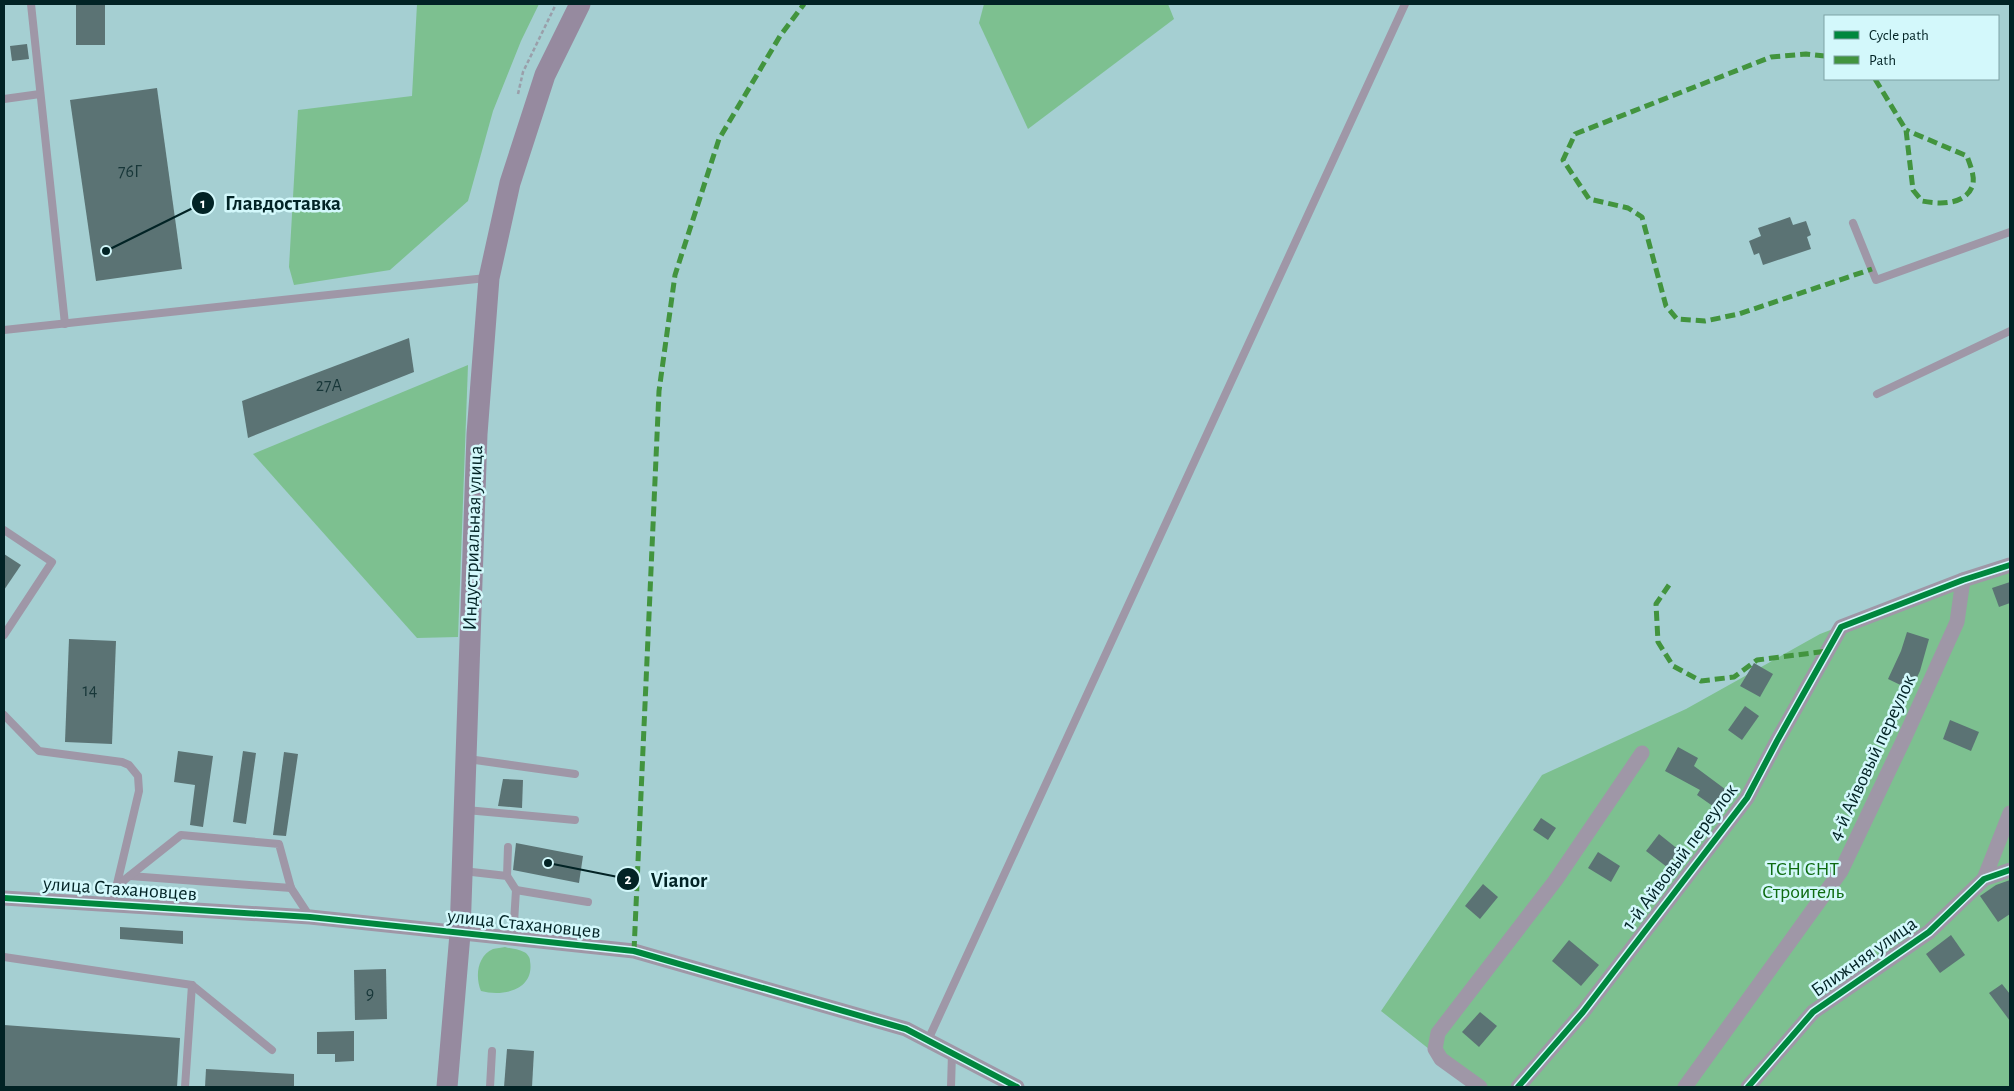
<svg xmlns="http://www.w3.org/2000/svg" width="2014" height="1091" viewBox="0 0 2014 1091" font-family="'Alegreya Sans',sans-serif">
  <rect width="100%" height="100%" fill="#a5cfd2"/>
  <g fill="#7dc090">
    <polygon points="417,4 539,4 521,41 493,111 468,201 390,270 294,285 289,267 298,110 412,96"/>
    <polygon points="984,4 1168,4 1174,19 1028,129 979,23"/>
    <polygon points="468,365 458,637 417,638 253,454"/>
    <polygon points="2010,561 2010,1087 1477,1087 1381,1011 1542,775 1686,709 1820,634"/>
    <path d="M505 947C511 949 519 949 524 952 528 954 530 958 530 961 535 990 503 997 481 991 475 977 477 956 493 949 496 948 502 948 505 947Z"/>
  </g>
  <g fill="#5b7374">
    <rect x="76" y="4" width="29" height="41"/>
    <polygon points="27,44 29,59 12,61 10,46"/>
    <polygon points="157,88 182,269 96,281 70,100"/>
    <polygon points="1790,217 1793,225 1806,221 1811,235 1807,237 1811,249 1763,265 1759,253 1754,255 1749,241 1761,236 1758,228"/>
    <polygon points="409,338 414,372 248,438 242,401"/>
    <polygon points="4,554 21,565 4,590"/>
    <polygon points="2010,582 2010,603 1999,607 1992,588"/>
    <polygon points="1907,632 1929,639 1920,671 1911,690 1888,679 1901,651"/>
    <polygon points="69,639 116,641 112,744 65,742"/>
    <polygon points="1754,663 1773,674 1760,697 1740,686"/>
    <polygon points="1745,706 1759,716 1742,740 1728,730"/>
    <polygon points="1950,720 1979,732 1971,751 1943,739"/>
    <polygon points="1678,747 1698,758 1694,766 1729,792 1717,809 1697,795 1700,790 1665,771"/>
    <polygon points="178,751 213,756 203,827 190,825 195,785 174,782"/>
    <polygon points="243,751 256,753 246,824 233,822"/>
    <polygon points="284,752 298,754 286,836 273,835"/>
    <polygon points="503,779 523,780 522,808 498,806"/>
    <polygon points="1541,818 1556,828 1548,840 1533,830"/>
    <polygon points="1659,834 1679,850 1667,867 1646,851"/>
    <polygon points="516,843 583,856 579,883 513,870"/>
    <polygon points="1598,852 1620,866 1611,882 1588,868"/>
    <polygon points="2010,880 2010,914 1998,922 1980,896 1996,885"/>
    <polygon points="1483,884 1498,897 1480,919 1465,906"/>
    <polygon points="120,927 183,931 183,944 120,939"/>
    <polygon points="1951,935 1965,955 1940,973 1926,954"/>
    <polygon points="1569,940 1599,965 1581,986 1552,961"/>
    <polygon points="386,969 387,1019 355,1020 354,970"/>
    <polygon points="2002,984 2010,994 2010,1021 1989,993"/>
    <polygon points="1480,1012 1497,1026 1479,1047 1462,1032"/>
    <polygon points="4,1025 180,1038 177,1087 4,1087"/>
    <polygon points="354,1031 354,1061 335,1062 335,1054 317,1054 317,1032"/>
    <polygon points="507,1049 534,1051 532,1087 504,1087"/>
    <polygon points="206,1069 294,1074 294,1087 205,1087"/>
  </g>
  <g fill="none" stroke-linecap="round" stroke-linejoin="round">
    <polyline stroke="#9a9faa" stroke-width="2.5" stroke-dasharray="4 2.5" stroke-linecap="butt" points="518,94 523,72 556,4"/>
    <g stroke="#9f97a7" stroke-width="8">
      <polyline points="31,4 65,324"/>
      <polyline points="4,99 40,94"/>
      <polyline points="1853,223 1876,280 2010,232"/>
      <polyline points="4,330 486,278"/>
      <polyline points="1877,394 2010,331"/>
      <polyline points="4,530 52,562 4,635"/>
      <polyline points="4,715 39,751 122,762 129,765 138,776 139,791 112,905"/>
      <polyline points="468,759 575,774"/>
      <polyline points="466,810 575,820"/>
      <polyline points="463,871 507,876 516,890 513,939"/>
      <polyline points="130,876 291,888"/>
      <polyline points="507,876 508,847"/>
      <polyline points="118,885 181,835 279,844 291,888 310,917"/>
      <polyline points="516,890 588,902"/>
      <polyline points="4,957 192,985 272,1050"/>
      <polyline points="928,1040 1405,4"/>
      <polyline points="185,1087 192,985"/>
      <polyline points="490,1087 492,1051"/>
      <polyline points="951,1087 952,1053"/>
    </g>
    <g stroke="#9f97a7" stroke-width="15">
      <polyline points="1984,879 2010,813"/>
      <polyline points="4,898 310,917 634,951 906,1029 1017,1087"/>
      <polyline points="1480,1087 1441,1059 1435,1049 1438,1033 1555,881 1642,753"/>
      <polyline points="1518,1087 1583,1012 1747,798 1777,741 1841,627 1963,580 2010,565"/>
      <polyline points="1685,1087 1841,871 1904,739 1957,622 1963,580"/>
      <polyline points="1748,1087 1813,1012 1929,932 1984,879 2010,870"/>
    </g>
    <polyline stroke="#968a9f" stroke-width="21" points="447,1087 460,934 477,434 489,278 510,183 545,75 580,4"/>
    <g stroke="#42943e" stroke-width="5" stroke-dasharray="10 5" stroke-linecap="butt">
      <polyline points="1825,56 1806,54 1771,57 1575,134 1563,160 1589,199 1628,208 1642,217 1666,306 1677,319 1705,321 1739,314 1872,269"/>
      <path d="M1875 79 1906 130 1913 190 1922 201C1937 204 1964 206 1972 187 1976 178 1970 165 1967 156L1906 130"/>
      <polyline points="1669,585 1656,604 1658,642 1673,666 1701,681 1734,677 1757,660 1828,651"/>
      <polyline points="634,951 659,391 675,275 719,139 780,36 804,4"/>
    </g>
    <defs>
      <g id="cycleway">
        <polyline points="4,898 310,917 634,951 906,1029 1017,1087"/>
        <polyline points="1518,1087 1583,1012 1747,798 1777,741 1841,627 1963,580 2010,565"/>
        <polyline points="1748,1087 1813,1012 1929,932 1984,879 2010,870"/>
      </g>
    </defs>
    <use href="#cycleway" stroke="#d3f8fb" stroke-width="9"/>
    <use href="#cycleway" stroke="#00873e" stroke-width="6"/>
  </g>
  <g text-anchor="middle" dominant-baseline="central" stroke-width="5" stroke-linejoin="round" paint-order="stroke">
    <g font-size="18" fill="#183739">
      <text x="130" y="172">76Г</text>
      <text x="329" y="386">27А</text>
      <text x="90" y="691">14</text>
      <text x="370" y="994">9</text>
    </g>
    <g font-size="20" fill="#022325" stroke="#d3f8fb">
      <text transform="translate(473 538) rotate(-88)">Индустриальная улица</text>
      <text transform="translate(1872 758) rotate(-65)">4-й Айвовый переулок</text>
      <text transform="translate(1680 857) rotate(-53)">1-й Айвовый переулок</text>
      <text transform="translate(120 889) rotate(4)">улица Стахановцев</text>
      <text transform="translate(524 924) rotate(6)">улица Стахановцев</text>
      <text transform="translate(1864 957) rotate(-35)">Ближняя улица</text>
    </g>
    <g font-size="20" fill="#0e6b11" stroke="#d3f8fb">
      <text x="1803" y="869">ТСН СНТ<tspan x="1803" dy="23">Строитель</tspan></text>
    </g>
  </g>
  <path fill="none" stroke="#022325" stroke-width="2" d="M106 251L203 203M548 863L628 879"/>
  <g fill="#022325" stroke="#d3f8fb" stroke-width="2">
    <circle cx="106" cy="251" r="5"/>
    <circle cx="548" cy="863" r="5"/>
    <circle cx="203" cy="203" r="12"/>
    <circle cx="628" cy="879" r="12"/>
  </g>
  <g font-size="15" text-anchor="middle" font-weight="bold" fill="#fff">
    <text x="203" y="208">1</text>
    <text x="628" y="884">2</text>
  </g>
  <g font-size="21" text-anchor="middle" font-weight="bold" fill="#022325" stroke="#d3f8fb" stroke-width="5" stroke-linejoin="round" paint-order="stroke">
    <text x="283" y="210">Главдоставка</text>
    <text x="679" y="887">Vianor</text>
  </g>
  <rect width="2014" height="1091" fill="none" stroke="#022325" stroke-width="10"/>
  <rect x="1824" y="15" width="175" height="65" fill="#d3f8fb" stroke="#7fa3a5"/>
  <rect x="1834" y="31" width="25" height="8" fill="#00873e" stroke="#7fa3a5"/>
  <text x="1869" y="40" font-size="15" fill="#022325">Cycle path</text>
  <rect x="1834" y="56" width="25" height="8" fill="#42943e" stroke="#7fa3a5"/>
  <text x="1869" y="65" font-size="15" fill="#022325">Path</text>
</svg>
